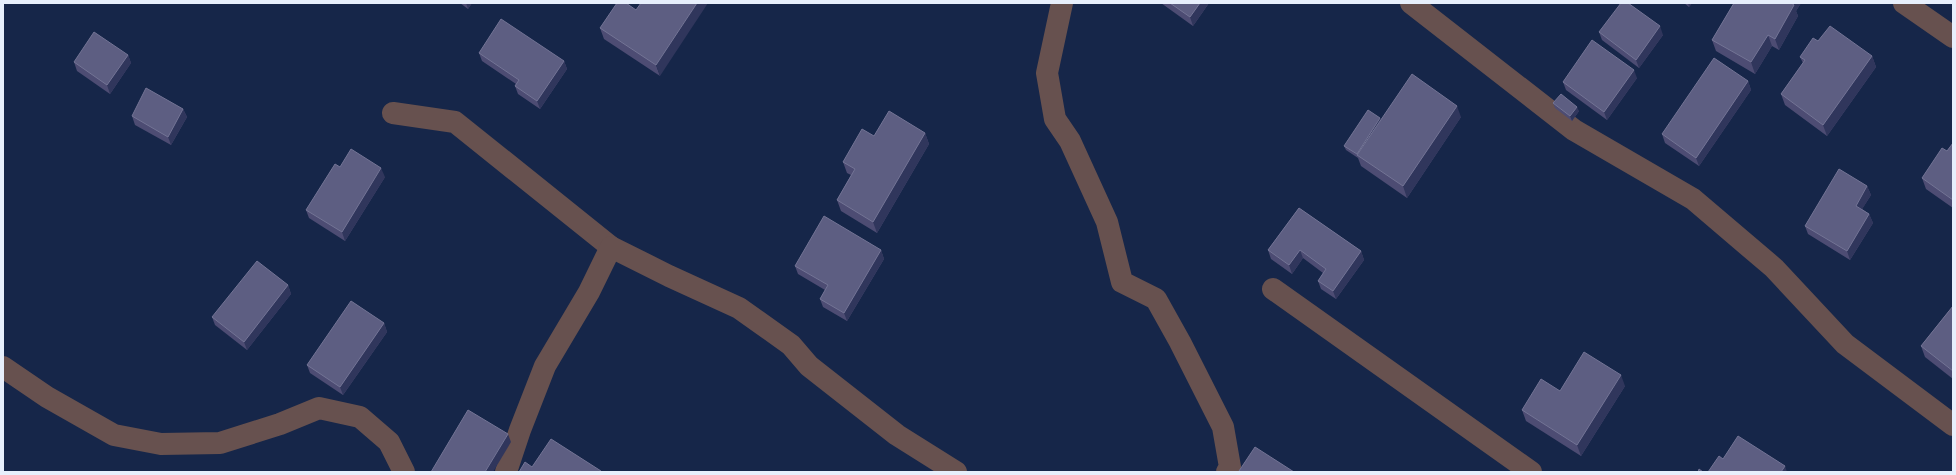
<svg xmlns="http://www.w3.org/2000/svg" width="1956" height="475" viewBox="0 0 1956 475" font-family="Montserrat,sans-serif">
  <rect width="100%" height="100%" fill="#162649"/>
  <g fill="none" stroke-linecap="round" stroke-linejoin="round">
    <g stroke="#67514f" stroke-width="22">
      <polyline points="1062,3 1047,73 1055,119 1070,141 1107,222 1122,282 1156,299 1180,342 1223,427 1230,467 1227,472"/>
      <polyline points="1411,3 1574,130 1693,199 1774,268 1845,344 1953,425"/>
      <polyline points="1904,3 1953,37"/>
      <polyline points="393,113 455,122 611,247"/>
      <polyline points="1273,289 1531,472"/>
      <polyline points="3,367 47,397 114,435 161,444 220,443 280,424 319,408 360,417 389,442 404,472"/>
      <polyline points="506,472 520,430 545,366 589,292 611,247 669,276 739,308 791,345 809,366 897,435 956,472"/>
    </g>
  </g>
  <g fill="#4d4c73">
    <polygon points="460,3 472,3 468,9"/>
    <polygon points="1161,3 1209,3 1193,26"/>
    <polygon points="1684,3 1692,3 1689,7"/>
    <polygon points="1734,3 1801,3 1796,11 1798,16 1779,50 1772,46 1755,74 1716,51 1712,40"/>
    <polygon points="636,10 660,76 604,39 600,28"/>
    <polygon points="1599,32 1663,35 1639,68 1602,40"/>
    <polygon points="1818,41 1872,56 1876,67 1827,136 1785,105 1781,94 1803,63 1800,57"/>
    <polygon points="479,53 564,61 567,69 540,109 518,94 515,86 516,84 482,61"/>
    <polygon points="128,55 131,63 110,94 77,71 74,62"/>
    <polygon points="1637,78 1607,120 1566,90 1563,82"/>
    <polygon points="1748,81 1751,90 1699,166 1665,143 1662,134"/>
    <polygon points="1553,103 1579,111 1572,121 1555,108"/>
    <polygon points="183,109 187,117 171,145 135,125 132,116"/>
    <polygon points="1461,117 1407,198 1361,166 1358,158 1346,150 1344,146 1381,120"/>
    <polygon points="925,133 929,144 877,233 841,211 837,200 851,175 847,173 843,162 874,136"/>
    <polygon points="1953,143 1953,208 1926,189 1922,178 1947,151"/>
    <polygon points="385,177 345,241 309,218 306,210"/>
    <polygon points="1867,186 1871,195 1862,209 1869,214 1873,223 1850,260 1808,234 1805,226"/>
    <polygon points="1299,208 1361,251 1364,260 1336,299 1321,289 1318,281 1323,273 1303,258 1292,274 1271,259 1268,250"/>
    <polygon points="881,250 884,259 847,321 823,307 820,299 825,290 798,274 795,266"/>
    <polygon points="288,285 291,294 247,350 215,325 212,317"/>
    <polygon points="1953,306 1953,379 1925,357 1921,346"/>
    <polygon points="384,323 387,332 343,395 310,373 307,365"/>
    <polygon points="1625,386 1581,456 1526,421 1522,410 1560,391"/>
  </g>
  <g fill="#30365c">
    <polygon points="466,3 472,3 468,9"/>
    <polygon points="697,3 708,3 660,76 656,65"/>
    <polygon points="1200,3 1209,3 1193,26 1190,17"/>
    <polygon points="1688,3 1692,3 1689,7"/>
    <polygon points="1791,3 1801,3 1796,11 1798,16 1779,50 1775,39"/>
    <polygon points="1660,26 1663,35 1639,68 1636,60"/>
    <polygon points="1768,35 1772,46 1755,74 1751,62"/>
    <polygon points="128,55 131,63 110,94 107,85"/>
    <polygon points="1872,56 1876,67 1827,136 1823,125"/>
    <polygon points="564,61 567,69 540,109 537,101"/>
    <polygon points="1634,70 1637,78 1607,120 1604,112"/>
    <polygon points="1748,81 1751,90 1699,166 1696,158"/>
    <polygon points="1457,106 1461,117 1407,198 1403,186"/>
    <polygon points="1577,107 1579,111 1572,121 1570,116"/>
    <polygon points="183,109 187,117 171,145 168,137"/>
    <polygon points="1380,118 1382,123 1357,154"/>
    <polygon points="925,133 929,144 877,233 873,222"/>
    <polygon points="381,168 385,177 345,241 342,232"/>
    <polygon points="1867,186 1871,195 1859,214 1856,206"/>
    <polygon points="1869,214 1873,223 1850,260 1847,251"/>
    <polygon points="881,250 884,259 847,321 844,313"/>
    <polygon points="1300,250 1303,258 1292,274 1289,265"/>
    <polygon points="1361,251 1364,260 1336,299 1333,291"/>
    <polygon points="288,285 291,294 247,350 244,342"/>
    <polygon points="384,323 387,332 343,395 340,387"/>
    <polygon points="1621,375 1625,386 1581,456 1577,445"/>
    <polygon points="508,434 511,442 493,472 485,472"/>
    <polygon points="1785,466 1787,472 1781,472"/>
  </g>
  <g fill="#5d5e82" stroke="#737495">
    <polygon points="617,3 626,3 636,10 641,3 697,3 656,65 600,28"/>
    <polygon points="1170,3 1200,3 1190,17"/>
    <polygon points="1621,3 1628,3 1660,26 1636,60 1599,32"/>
    <polygon points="1734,3 1791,3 1794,5 1775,39 1768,35 1751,62 1712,40"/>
    <polygon points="501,19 564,61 537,101 515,86 519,80 479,53"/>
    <polygon points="1830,26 1872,56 1823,125 1781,94 1805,60 1800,57 1813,38 1818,41"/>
    <polygon points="94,32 128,55 107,85 74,62"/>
    <polygon points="1592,40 1634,70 1604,112 1563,82"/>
    <polygon points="1714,58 1748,81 1696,158 1662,134"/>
    <polygon points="1412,74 1457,106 1403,186 1357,155"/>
    <polygon points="146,88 183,109 168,137 132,116"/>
    <polygon points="1561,94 1577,107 1570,116 1553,103"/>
    <polygon points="1368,110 1380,118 1357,154 1344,146"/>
    <polygon points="889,111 925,133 873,222 837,200 855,169 843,162 862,129 874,136"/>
    <polygon points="1953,143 1953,200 1922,178 1942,148 1947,151"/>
    <polygon points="351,149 381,168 342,232 306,210 335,164 340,167"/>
    <polygon points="1839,169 1867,186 1856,206 1869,214 1847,251 1805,226"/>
    <polygon points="1299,208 1361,251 1333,291 1318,281 1326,269 1300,250 1289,265 1268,250"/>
    <polygon points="824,216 881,250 844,313 820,299 828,285 795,266"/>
    <polygon points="257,261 288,285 244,342 212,317"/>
    <polygon points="351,301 384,323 340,387 307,365"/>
    <polygon points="1953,306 1953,371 1921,346"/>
    <polygon points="1584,352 1621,375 1577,445 1522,410 1541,379 1560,391"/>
    <polygon points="468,410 508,434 485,472 431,472"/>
    <polygon points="1738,436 1785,466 1781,472 1708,472 1719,456 1723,459"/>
    <polygon points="551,439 601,471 601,472 519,472 525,462 532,467"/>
    <polygon points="1255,447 1294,472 1241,472 1239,471"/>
    <polygon points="1699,469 1703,472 1698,472"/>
  </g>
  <rect width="1956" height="475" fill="none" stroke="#e7effc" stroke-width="8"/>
</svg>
